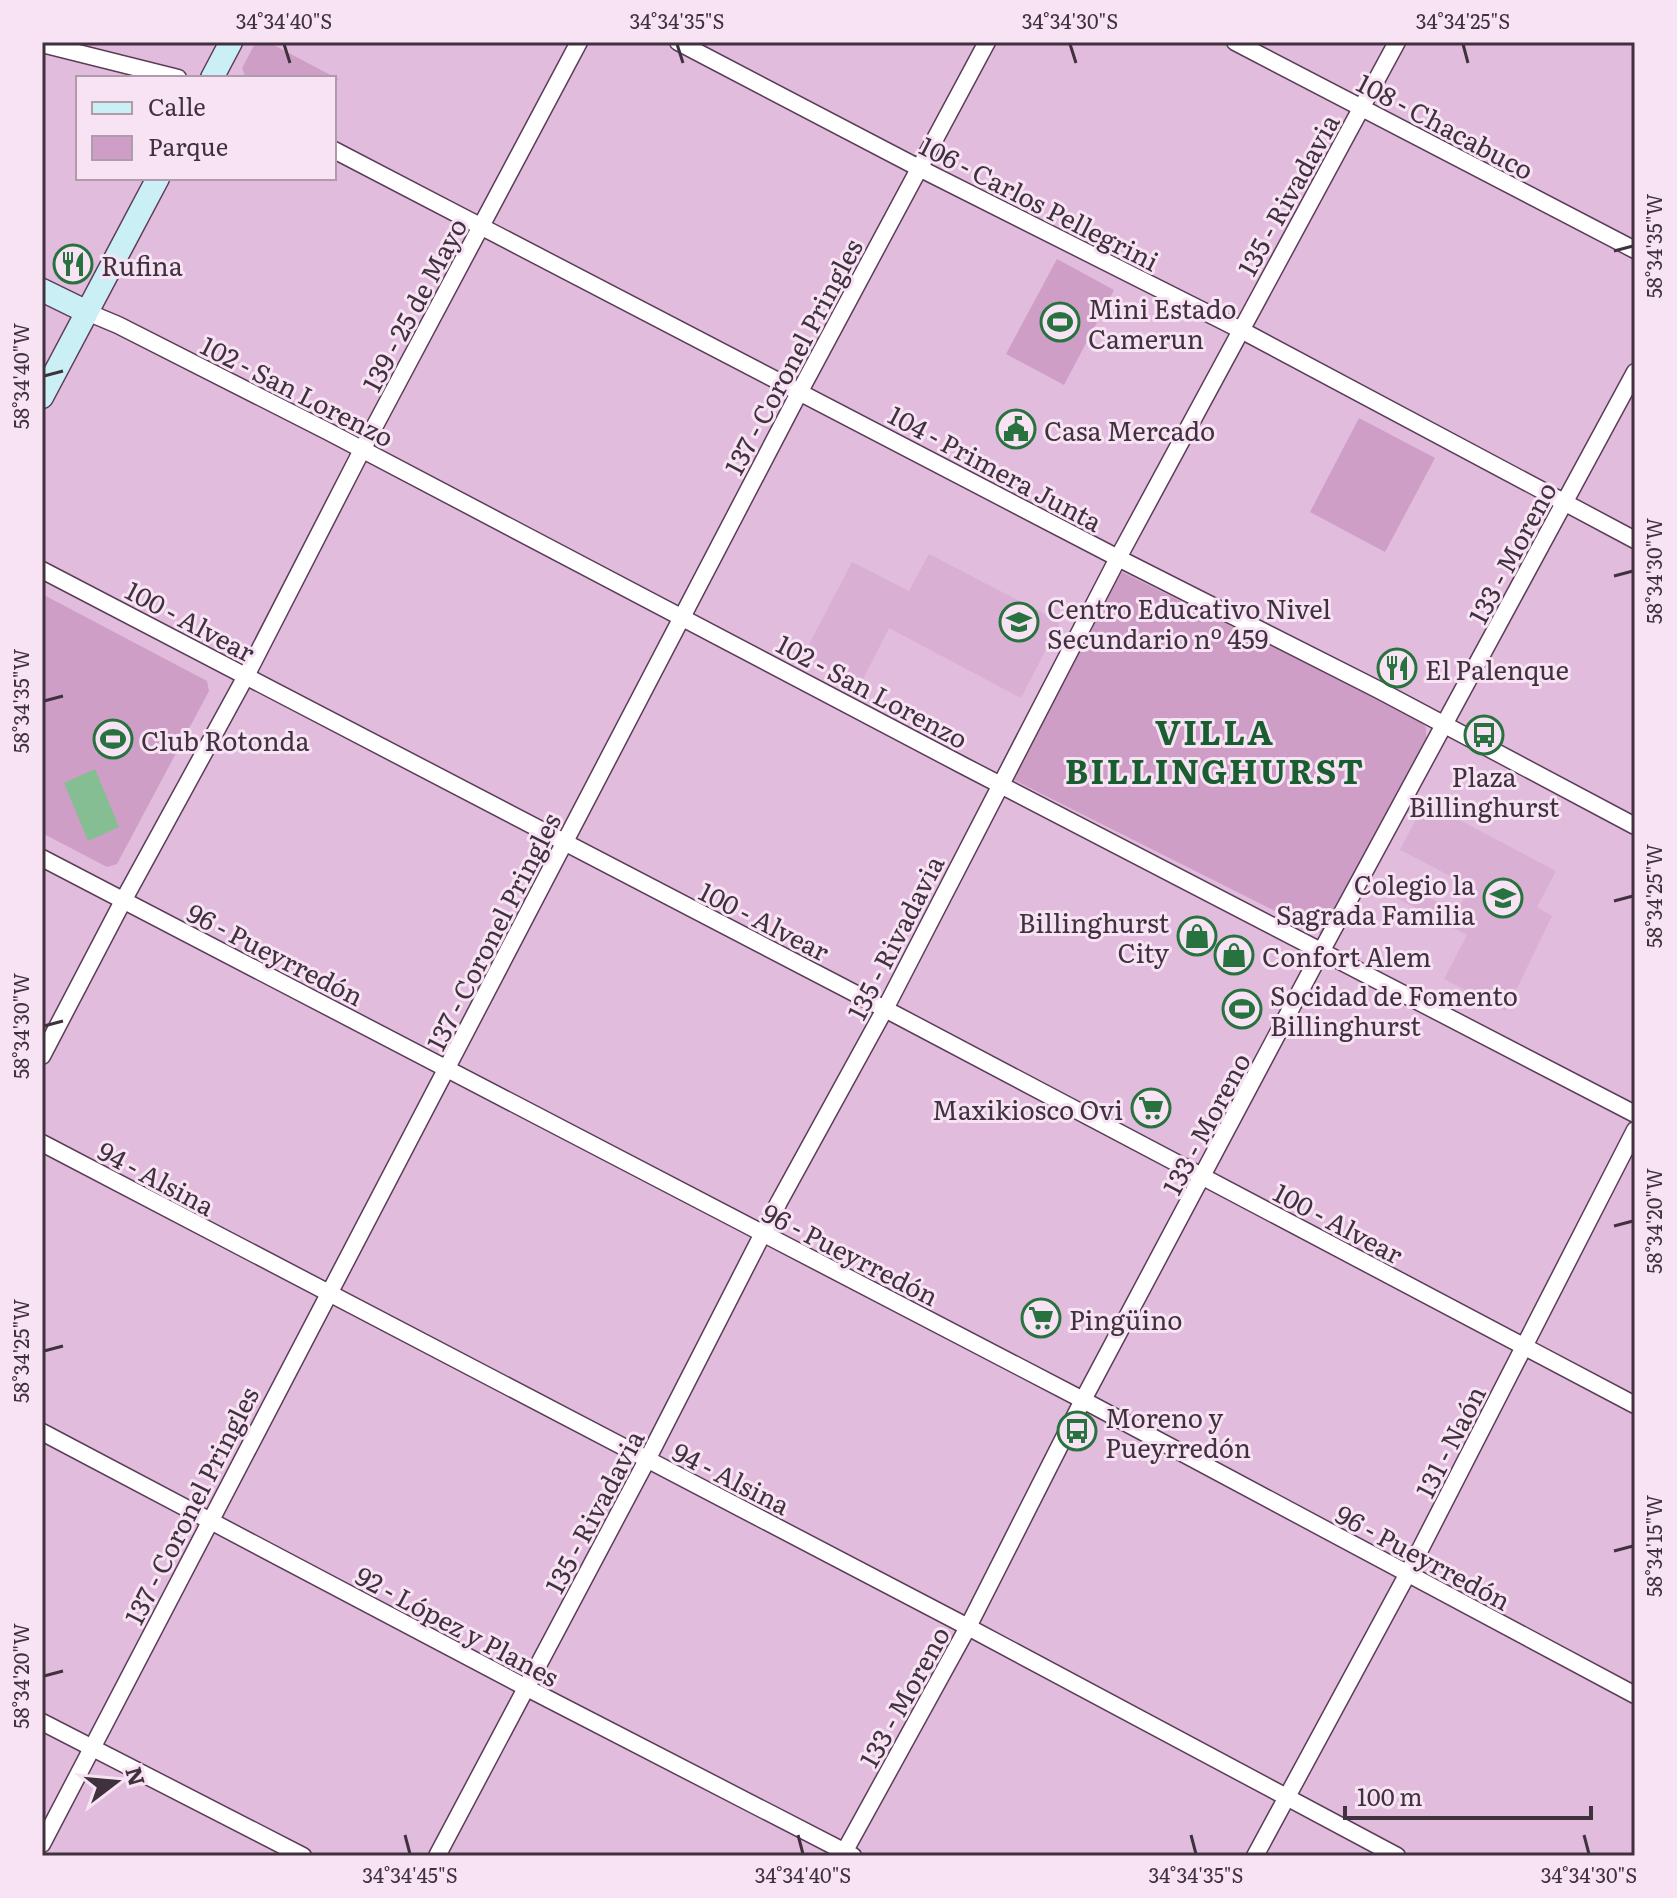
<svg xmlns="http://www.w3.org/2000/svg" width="1677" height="1898" viewBox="0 0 1677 1898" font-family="Literata,serif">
  <rect width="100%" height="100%" fill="#e1bcdc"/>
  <g fill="#daafd4">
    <polygon points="929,554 1060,622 1021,698 889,628 860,685 803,656 852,562 909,591"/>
    <polygon points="1425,802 1556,871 1537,907 1552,916 1506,1011 1444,979 1467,935 1379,889 1386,876 1457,912 1470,886 1400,850"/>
  </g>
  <g fill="#ce9ec7">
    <polygon points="256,42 268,42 338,79 334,87 334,78 246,78 242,68"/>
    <polygon points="1057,259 1114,290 1064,385 1006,354"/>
    <polygon points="1359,418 1435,458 1385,552 1310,512"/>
    <polygon points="1120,571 1422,721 1426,728 1426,739 1321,934 1014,780"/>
    <polygon points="42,594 207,681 209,691 117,864 107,867 42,833"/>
  </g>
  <polygon fill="#85be92" points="95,769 119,827 88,841 64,783"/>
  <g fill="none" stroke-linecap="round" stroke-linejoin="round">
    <defs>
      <g id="street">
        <polyline points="678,42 919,168 1241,330 1635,540"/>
        <polyline points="1235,42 1635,250"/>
        <polyline points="42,44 178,78"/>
        <polyline points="334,150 1118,558 1379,690 1635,826"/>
        <polyline points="87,312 118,325 329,432 964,766 1635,1114"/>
        <polyline points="42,570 885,1009 1635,1405"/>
        <polyline points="42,858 1083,1400 1635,1695"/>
        <polyline points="42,1056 123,901 246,676 362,450 579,42"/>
        <polyline points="42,1143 968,1627 1397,1856"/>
        <polyline points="42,1432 527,1688 853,1856"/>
        <polyline points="42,1722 303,1856"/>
        <polyline points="42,1844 800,391 987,42"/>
        <polyline points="437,1856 647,1460 779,1202 885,1009 1118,558 1397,42"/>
        <polyline points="842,1856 968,1627 1083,1400 1322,950 1635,372"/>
        <polyline points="1255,1856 1407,1575 1635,1130"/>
      </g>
      <g id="secondary">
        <polyline points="212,78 231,42"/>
        <polyline points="42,290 87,312"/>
        <polyline points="42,397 158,178"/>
      </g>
    </defs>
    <use href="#street" stroke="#5c3d58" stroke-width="19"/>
    <use href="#secondary" stroke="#5c3d58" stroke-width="25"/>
    <use href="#street" stroke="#fff" stroke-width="16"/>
    <use href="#secondary" stroke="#caf0f6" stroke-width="22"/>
  </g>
  <path fill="none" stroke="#40313e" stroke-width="3" d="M284 44 290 63M677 44 683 63M1070 44 1076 63M1463 44 1468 63M1614 251 1633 246M44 376 63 371M1614 576 1633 571M44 701 63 696M1614 901 1633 896M44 1026 63 1021M1614 1226 1633 1221M44 1351 63 1346M1614 1551 1633 1546M44 1676 63 1671M405 1835 410 1854M798 1835 803 1854M1191 1835 1196 1854M1584 1835 1589 1854"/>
  <defs>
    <symbol id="restaurant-ring" viewBox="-11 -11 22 22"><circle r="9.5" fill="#f7e3f3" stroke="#27723f" stroke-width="1.5"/><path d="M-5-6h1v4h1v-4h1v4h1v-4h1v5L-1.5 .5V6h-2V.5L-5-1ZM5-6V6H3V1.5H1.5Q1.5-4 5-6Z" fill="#27723f"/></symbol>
    <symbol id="stadium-ring" viewBox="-11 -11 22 22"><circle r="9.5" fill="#f7e3f3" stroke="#27723f" stroke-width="1.5"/><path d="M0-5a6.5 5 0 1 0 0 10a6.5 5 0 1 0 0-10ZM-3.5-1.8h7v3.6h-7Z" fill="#27723f"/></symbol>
    <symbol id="civic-ring" viewBox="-11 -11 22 22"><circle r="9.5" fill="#f7e3f3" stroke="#27723f" stroke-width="1.5"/><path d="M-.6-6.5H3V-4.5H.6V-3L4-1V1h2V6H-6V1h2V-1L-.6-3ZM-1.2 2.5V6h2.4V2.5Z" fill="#27723f"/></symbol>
    <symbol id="school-ring" viewBox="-11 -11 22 22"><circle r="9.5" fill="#f7e3f3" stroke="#27723f" stroke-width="1.5"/><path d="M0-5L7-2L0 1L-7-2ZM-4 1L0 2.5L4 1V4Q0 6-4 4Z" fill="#27723f"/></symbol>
    <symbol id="bus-ring" viewBox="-11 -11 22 22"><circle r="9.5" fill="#f7e3f3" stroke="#27723f" stroke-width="1.5"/><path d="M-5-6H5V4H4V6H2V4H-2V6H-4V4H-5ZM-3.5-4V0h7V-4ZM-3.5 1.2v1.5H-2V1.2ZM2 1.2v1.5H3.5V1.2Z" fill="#27723f"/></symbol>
    <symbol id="university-ring" viewBox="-11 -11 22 22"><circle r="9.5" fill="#f7e3f3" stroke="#27723f" stroke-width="1.5"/><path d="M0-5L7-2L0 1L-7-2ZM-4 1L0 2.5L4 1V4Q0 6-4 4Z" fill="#27723f"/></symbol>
    <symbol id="shop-ring" viewBox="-11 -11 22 22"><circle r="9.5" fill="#f7e3f3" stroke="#27723f" stroke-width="1.5"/><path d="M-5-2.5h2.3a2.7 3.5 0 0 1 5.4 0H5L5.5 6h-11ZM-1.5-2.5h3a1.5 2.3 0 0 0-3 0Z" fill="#27723f"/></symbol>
    <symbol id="supermarket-ring" viewBox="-11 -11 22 22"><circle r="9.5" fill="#f7e3f3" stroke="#27723f" stroke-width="1.5"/><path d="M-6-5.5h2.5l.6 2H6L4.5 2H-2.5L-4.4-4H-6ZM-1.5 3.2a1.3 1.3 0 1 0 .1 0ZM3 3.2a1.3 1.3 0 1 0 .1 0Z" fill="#27723f"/></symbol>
  </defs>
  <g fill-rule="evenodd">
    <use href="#restaurant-ring" x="51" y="242" width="44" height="44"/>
    <use href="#stadium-ring" x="1038" y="300" width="44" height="44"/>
    <use href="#civic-ring" x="994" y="407" width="44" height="44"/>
    <use href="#school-ring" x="997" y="600" width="44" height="44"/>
    <use href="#restaurant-ring" x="1375" y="646" width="44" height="44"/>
    <use href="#bus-ring" x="1462" y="713" width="44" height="44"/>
    <use href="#stadium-ring" x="91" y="717" width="44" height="44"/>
    <use href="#university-ring" x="1481" y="876" width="44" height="44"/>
    <use href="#shop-ring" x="1175" y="914" width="44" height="44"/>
    <use href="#shop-ring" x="1212" y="933" width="44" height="44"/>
    <use href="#stadium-ring" x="1220" y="987" width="44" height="44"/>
    <use href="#supermarket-ring" x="1129" y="1086" width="44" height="44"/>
    <use href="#supermarket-ring" x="1019" y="1296" width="44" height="44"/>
    <use href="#bus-ring" x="1055" y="1409" width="44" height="44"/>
  </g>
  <g text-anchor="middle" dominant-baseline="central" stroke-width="6" stroke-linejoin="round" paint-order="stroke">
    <g font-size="26" fill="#40313e" stroke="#f7e3f3">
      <text transform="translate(1446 125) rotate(28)">108 - Chacabuco</text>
      <text transform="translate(1287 194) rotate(-61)">135 - Rivadavia</text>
      <text transform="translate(1040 202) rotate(27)">106 - Carlos Pellegrini</text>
      <text transform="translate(413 304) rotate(-62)">139 - 25 de Mayo</text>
      <text transform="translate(792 356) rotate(-62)">137 - Coronel Pringles</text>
      <text transform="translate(298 390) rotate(27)">102 - San Lorenzo</text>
      <text transform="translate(996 467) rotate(28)">104 - Primera Junta</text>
      <text transform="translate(1511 552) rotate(-62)">133 - Moreno</text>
      <text transform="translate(191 620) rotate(28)">100 - Alvear</text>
      <text transform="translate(873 690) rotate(28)">102 - San Lorenzo</text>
      <text transform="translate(765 920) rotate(27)">100 - Alvear</text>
      <text transform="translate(492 931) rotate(-63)">137 - Coronel Pringles</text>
      <text transform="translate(894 937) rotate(-63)">135 - Rivadavia</text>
      <text transform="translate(276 953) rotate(27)">96 - Pueyrredón</text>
      <text transform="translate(1205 1123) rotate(-62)">133 - Moreno</text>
      <text transform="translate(157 1177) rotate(28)">94 - Alsina</text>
      <text transform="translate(1339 1222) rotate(28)">100 - Alvear</text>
      <text transform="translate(851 1253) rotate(27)">96 - Pueyrredón</text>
      <text transform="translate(1449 1441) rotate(-63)">131 - Naón</text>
      <text transform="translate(732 1477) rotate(27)">94 - Alsina</text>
      <text transform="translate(190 1505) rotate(-63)">137 - Coronel Pringles</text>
      <text transform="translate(593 1511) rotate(-62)">135 - Rivadavia</text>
      <text transform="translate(1424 1556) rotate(28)">96 - Pueyrredón</text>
      <text transform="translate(458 1625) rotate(28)">92 - López y Planes</text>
      <text transform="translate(903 1696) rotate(-61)">133 - Moreno</text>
    </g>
    <g font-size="26" fill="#40313e" stroke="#f7e3f3" text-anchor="start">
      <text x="101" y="264">Rufina</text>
      <text x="1088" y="307">Mini Estado<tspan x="1088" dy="30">Camerun</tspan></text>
      <text x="1044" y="429">Casa Mercado</text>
      <text x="1047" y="607">Centro Educativo Nivel<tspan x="1047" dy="30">Secundario nº 459</tspan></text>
      <text x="1425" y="668">El Palenque</text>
      <text x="141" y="739">Club Rotonda</text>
      <text x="1484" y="775" text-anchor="middle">Plaza<tspan x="1484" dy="30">Billinghurst</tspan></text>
      <text x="1475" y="883" text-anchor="end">Colegio la<tspan x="1475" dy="30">Sagrada Familia</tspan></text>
      <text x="1169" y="921" text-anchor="end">Billinghurst<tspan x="1169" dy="30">City</tspan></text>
      <text x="1262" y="955">Confort Alem</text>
      <text x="1270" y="994">Socidad de Fomento<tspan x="1270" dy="30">Billinghurst</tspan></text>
      <text x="1123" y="1108" text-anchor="end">Maxikiosco Ovi</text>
      <text x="1069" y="1318">Pingüino</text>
      <text x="1105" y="1416">Moreno y<tspan x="1105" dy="30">Pueyrredón</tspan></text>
    </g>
    <g font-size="34" font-weight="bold" letter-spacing="2" fill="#195e31" stroke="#f7e3f3">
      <text x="1215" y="730">VILLA<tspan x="1215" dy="39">BILLINGHURST</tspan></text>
    </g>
  </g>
  <rect width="1677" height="1898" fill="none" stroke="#f7e3f3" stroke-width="88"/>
  <rect x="76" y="76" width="260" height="104" fill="#f7e3f3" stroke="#ae9cab" stroke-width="2"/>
  <rect x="92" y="102" width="40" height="12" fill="#caf0f6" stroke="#ae9cab" stroke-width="2"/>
  <text x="148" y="116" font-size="24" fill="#40313e">Calle</text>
  <rect x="92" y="136" width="40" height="24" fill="#ce9ec7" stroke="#ae9cab" stroke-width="2"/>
  <text x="148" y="156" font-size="24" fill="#40313e">Parque</text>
  <g transform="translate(116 1782) rotate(74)" stroke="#f7e3f3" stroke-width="6" paint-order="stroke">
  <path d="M0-6L14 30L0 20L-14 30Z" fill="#40313e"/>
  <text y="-12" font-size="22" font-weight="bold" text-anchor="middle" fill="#40313e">N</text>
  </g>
  <path d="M1345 1806v12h246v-12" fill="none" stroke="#40313e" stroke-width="4"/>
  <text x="1357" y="1806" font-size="24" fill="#40313e" stroke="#f7e3f3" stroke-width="6" paint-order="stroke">100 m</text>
  <rect x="44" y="44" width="1589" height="1810" fill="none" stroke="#40313e" stroke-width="3"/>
  <g font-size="20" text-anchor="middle" fill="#40313e">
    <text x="284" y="29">34°34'40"S</text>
    <text x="677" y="29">34°34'35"S</text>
    <text x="1070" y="29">34°34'30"S</text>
    <text x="1463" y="29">34°34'25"S</text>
    <text transform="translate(1655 246) rotate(-90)" y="7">58°34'35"W</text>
    <text transform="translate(22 376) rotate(-90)" y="7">58°34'40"W</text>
    <text transform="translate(1655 571) rotate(-90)" y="7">58°34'30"W</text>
    <text transform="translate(22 701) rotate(-90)" y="7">58°34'35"W</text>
    <text transform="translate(1655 896) rotate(-90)" y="7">58°34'25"W</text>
    <text transform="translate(22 1026) rotate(-90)" y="7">58°34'30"W</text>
    <text transform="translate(1655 1221) rotate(-90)" y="7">58°34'20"W</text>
    <text transform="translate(22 1351) rotate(-90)" y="7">58°34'25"W</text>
    <text transform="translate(1655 1546) rotate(-90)" y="7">58°34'15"W</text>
    <text transform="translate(22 1676) rotate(-90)" y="7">58°34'20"W</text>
    <text x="410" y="1883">34°34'45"S</text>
    <text x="803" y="1883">34°34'40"S</text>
    <text x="1196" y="1883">34°34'35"S</text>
    <text x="1589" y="1883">34°34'30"S</text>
  </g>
</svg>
